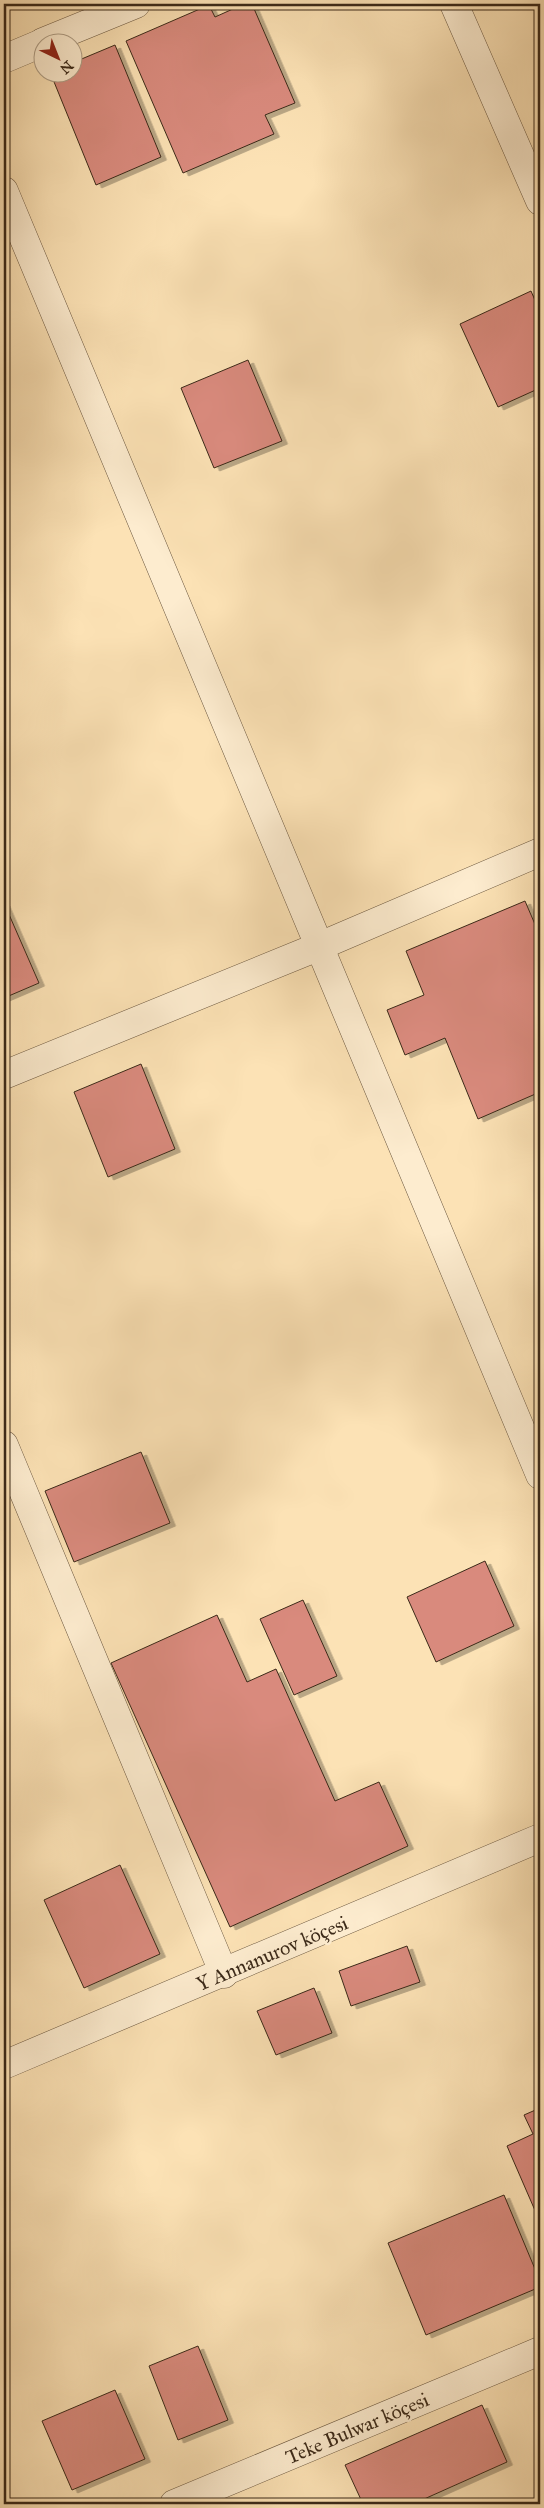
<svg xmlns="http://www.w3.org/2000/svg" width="544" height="2508" viewBox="0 0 544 2508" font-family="'IM FELL Great Primer',serif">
  <defs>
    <filter id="shadow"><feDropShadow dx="5.5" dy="3" stdDeviation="0" flood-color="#0004"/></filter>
  </defs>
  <rect width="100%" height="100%" fill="#fce2b5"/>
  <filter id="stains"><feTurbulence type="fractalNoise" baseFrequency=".004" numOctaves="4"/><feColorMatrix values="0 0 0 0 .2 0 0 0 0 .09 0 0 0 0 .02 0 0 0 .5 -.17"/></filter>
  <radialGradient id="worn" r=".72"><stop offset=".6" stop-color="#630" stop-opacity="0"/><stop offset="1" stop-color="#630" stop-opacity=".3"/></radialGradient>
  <g fill="#d98a7d" stroke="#3b2918" filter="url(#shadow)">
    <polygon points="244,4 252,4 295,103 265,115 274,134 183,173 126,41 209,5 215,17"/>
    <polygon points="115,45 161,157 96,185 50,72 72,72 72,63"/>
    <polygon points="531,291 540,312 540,388 498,407 460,324"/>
    <polygon points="248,360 282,441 214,468 181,388"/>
    <polygon points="525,901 540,936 540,1092 478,1119 445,1038 405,1055 387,1010 424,995 406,951"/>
    <polygon points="4,903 39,983 4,998"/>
    <polygon points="141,1064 175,1149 108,1177 74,1092"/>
    <polygon points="141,1452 170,1523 74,1562 45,1491"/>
    <polygon points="485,1561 514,1626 436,1662 407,1597"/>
    <polygon points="303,1600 337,1676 294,1695 260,1619"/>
    <polygon points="217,1615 247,1682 276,1669 335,1801 379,1782 408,1846 230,1927 111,1663"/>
    <polygon points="120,1865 160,1954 84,1988 44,1900"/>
    <polygon points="407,1946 420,1982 351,2006 339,1971"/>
    <polygon points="314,1988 332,2033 276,2055 257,2011"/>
    <polygon points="540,2108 540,2222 507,2146 533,2134 524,2115"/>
    <polygon points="504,2195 540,2281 540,2287 426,2335 388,2243"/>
    <polygon points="198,2346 228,2420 178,2440 149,2366"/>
    <polygon points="115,2390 145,2459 72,2490 42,2421"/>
    <polygon points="482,2405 507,2462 413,2504 363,2504 345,2465"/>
  </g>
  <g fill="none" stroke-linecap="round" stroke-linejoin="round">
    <defs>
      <g id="minor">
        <polyline points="454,4 540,201"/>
        <polyline points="43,42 136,4"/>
        <polyline points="4,59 42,43"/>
        <polyline points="4,191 540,1475"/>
        <polyline points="4,1075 320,946 540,852"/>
        <polyline points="4,1445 224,1974"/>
        <polyline points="4,2065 540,1838"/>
        <polyline points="174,2504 540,2351"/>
      </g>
    </defs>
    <use href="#minor" stroke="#6b573f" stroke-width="29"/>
    <use href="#minor" stroke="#fdeccf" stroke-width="28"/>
  </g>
  <g text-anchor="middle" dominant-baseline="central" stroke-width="5" stroke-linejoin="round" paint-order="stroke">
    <g font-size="20" fill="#3b2918" stroke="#fdeccf">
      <text transform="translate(272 1953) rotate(-23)">Y Annanurov köçesi</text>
      <text transform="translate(357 2428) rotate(-23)">Teke Bulwar köçesi</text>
    </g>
  </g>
  <rect width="544" height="2508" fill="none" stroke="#fce2b5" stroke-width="20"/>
  <rect x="5" y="5" width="534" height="2498" fill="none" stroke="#3b2918" stroke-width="2.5"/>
  <rect x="10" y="10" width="524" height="2488" fill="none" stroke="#3b2918"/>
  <g transform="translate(58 58) rotate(137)"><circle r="24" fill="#fdeccf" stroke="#af9e86"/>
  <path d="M0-4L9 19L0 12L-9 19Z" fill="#8f2418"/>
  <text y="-8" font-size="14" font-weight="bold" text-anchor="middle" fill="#3b2918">N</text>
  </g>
  <rect width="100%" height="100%" filter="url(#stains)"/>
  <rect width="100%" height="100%" fill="url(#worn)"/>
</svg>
